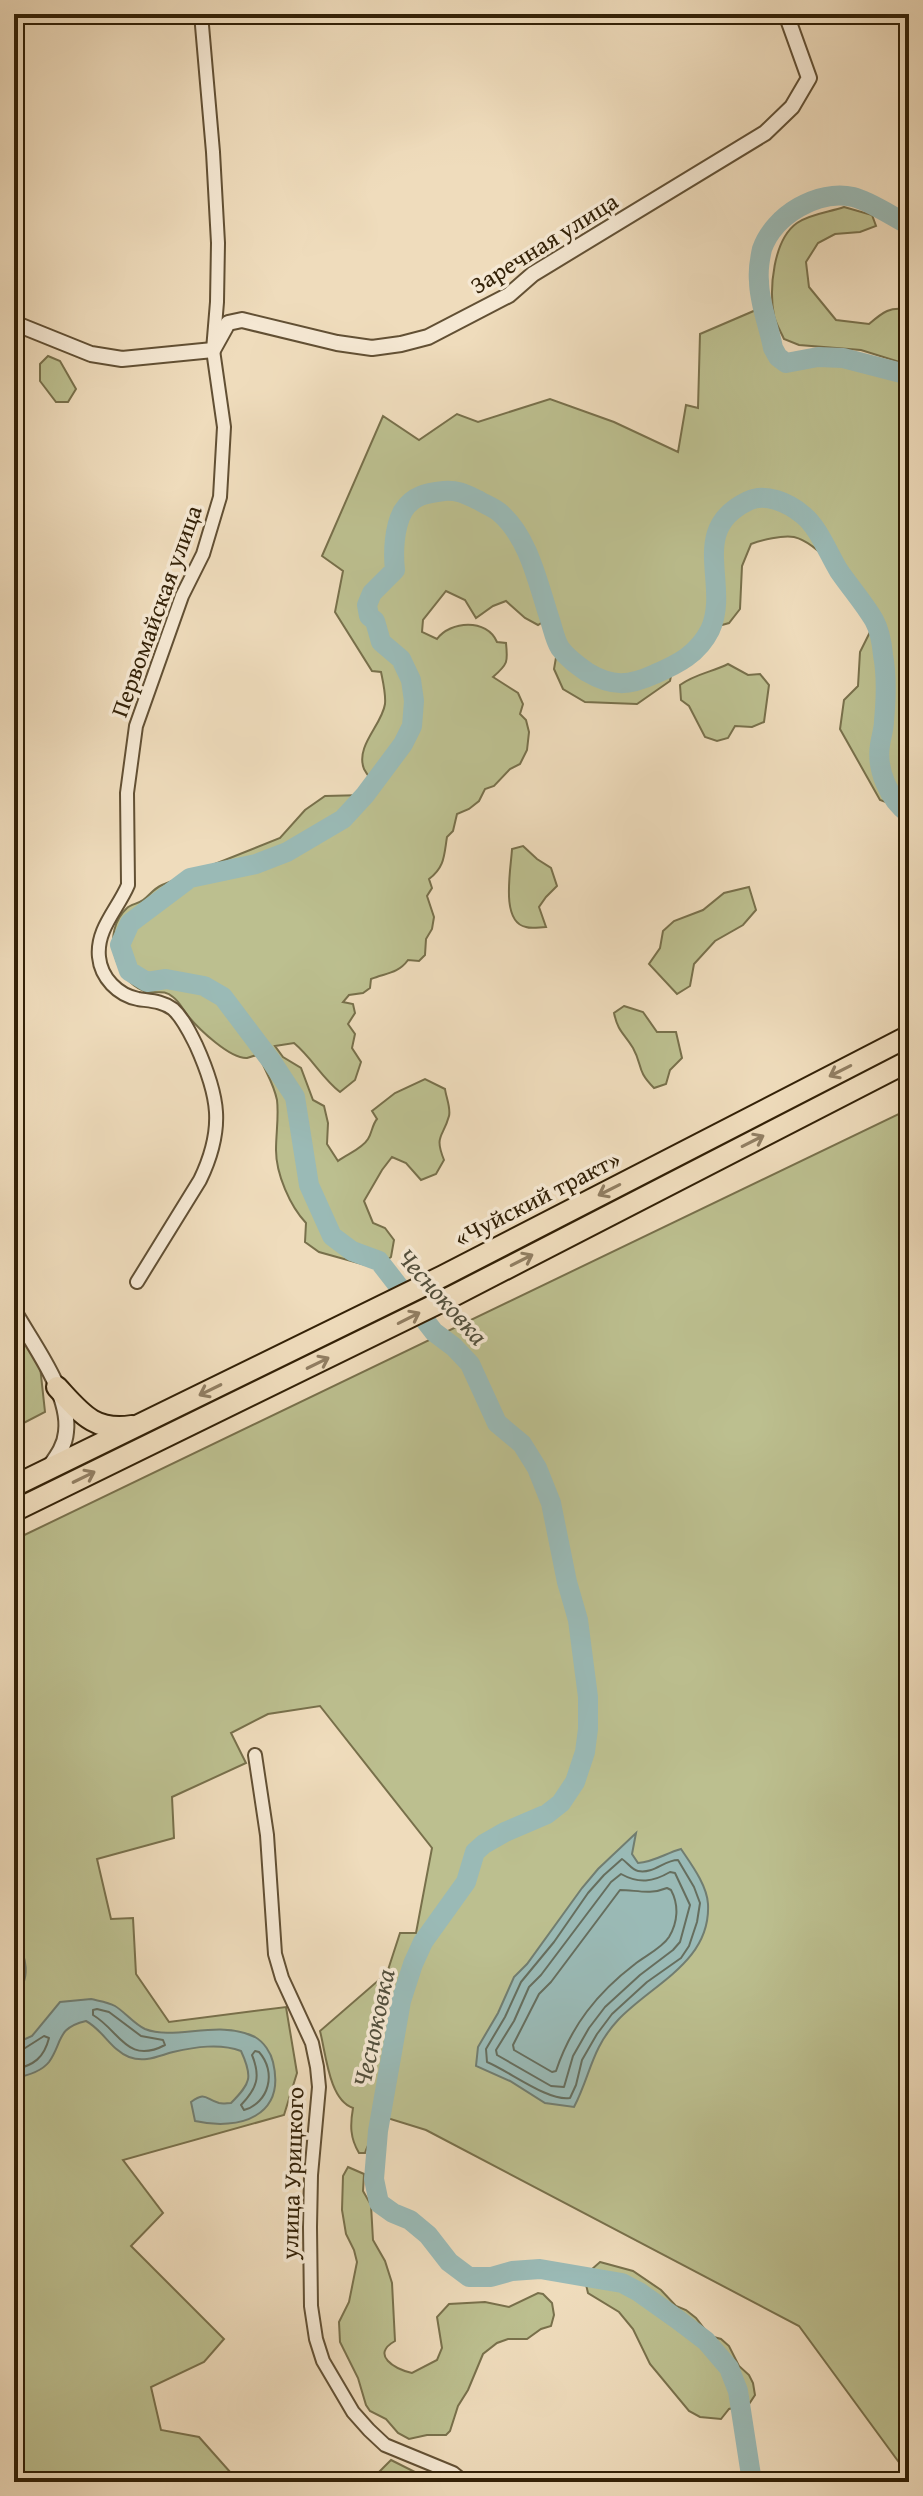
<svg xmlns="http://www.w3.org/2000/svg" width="923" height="2496" viewBox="0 0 923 2496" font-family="'Gentium Book Plus',serif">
  <rect width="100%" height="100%" fill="#efdcbc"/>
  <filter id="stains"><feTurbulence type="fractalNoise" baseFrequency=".0025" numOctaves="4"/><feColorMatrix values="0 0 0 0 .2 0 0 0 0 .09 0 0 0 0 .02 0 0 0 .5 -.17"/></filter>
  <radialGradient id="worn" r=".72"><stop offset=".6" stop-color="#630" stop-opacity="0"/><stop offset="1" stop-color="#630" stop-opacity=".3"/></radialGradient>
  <g fill="#bcbf8f" stroke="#78704b" stroke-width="2">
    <path d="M844 207 872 215 876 226 860 232 835 234 818 243 806 262 809 287 836 320 869 324C883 312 890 306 909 310V365L861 350 799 345 784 339C781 332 776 324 774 316 769 289 773 240 797 223 809 214 830 212 844 207Z"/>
    <path d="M763 307C768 326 769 351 786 363L818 357 843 358 909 375V814L900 807 880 800 840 729 844 700 858 686 860 652 875 622C858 598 824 544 794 537 782 535 762 540 751 544L742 566 740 609 729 623 711 628 696 652 673 666 670 681 637 704 585 702 563 689 554 669 558 646 549 618 538 625 525 618 506 601 493 606 476 618 465 600 446 591 423 620 422 632 437 639C450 621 487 618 497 642L506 643C508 662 508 664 493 677L518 693 523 704 520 714 526 720 529 732 527 750 520 764 510 769 494 786 485 789 479 801 469 809 457 814 453 831 447 837C444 855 445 867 429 879L432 888 427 896 434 917 432 929 426 939 425 955 419 961 408 960C398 974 385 973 371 979L370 988 363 993 349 995 343 1002 353 1004 355 1013 348 1024 355 1034 352 1048 361 1062 355 1080 340 1092C322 1078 312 1058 294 1043L275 1046 283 1057 301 1068 313 1100 324 1106 328 1123 327 1144 338 1161C347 1154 362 1149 368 1139 372 1133 372 1125 377 1119L372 1111 395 1093 425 1079 445 1089C446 1097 451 1108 449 1116 443 1138 434 1135 444 1160L436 1174 421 1180 406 1163 392 1157 382 1170 364 1201 373 1223 385 1228 394 1240 391 1257 376 1268 319 1252 305 1242 306 1223C290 1206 276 1174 276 1150 276 1133 279 1116 277 1100 273 1081 265 1072 259 1055 255 1055 251 1057 247 1058 230 1059 199 1029 188 1016 183 1010 180 1002 173 997 163 988 155 995 144 991 114 979 101 932 127 908 131 904 138 904 143 900 150 895 153 889 162 885L280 838 305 810 325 796 365 795 371 799 379 790C374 784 368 776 364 769 355 746 382 725 385 704 386 694 383 682 381 672L372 671 335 612 343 571 322 556 383 416 419 440 457 414 478 422 550 399 614 422 678 452 686 405 698 408 700 334Z"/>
    <polygon points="48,356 60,361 76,389 68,402 56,402 40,381 40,364"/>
    <path d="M728 664 748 675 760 674 769 685 764 722 752 727 735 726 728 738 717 741 705 737 689 706 681 700 680 685C695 674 712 672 728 664Z"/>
    <path d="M523 846 537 859 551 868 557 886 546 897 539 907 546 927C540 927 532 929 526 927 500 922 511 869 512 849Z"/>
    <polygon points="749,887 756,910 743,925 715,941 694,964 690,986 677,994 649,964 660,948 663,931 674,921 703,910 724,893"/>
    <path d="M624 1006 643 1012 657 1032H676L682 1058 670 1070 666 1084 654 1088C636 1070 643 1066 633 1048 624 1033 618 1032 614 1013Z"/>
    <path d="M909 1109V2476L799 2326 426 2130 381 2116C379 2132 369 2139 365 2153H359C350 2138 350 2125 353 2108 329 2100 326 2054 320 2031L387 1973 400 1933H416L432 1848 320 1706 268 1714 231 1733 246 1763 172 1797 174 1838 97 1859 111 1919 133 1918 136 1974 169 2022 286 2007 297 2073 284 2115 123 2160 163 2213 131 2246 224 2339 204 2362 151 2387 161 2430 199 2437 239 2482H14V1540Z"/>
    <polygon points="14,1321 40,1366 45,1412 14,1428"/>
    <path d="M348 2167 364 2174 363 2191 371 2205 373 2240 385 2261 392 2283 395 2341C370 2355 395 2369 412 2373L437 2360 442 2348 437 2317 449 2304 485 2302 509 2307 538 2293 543 2294 552 2303 554 2315 551 2326 541 2329 527 2339H508L497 2343 483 2354 468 2390 458 2406 450 2431 446 2435H427L409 2439 398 2433 386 2419 370 2411 366 2405 358 2378 340 2342 339 2322 349 2302 357 2262 354 2250 346 2234 342 2210 343 2176Z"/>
    <polygon points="600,2262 633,2271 661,2290 676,2306 686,2310 696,2318 710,2336 721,2339 729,2346 739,2366 749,2375 753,2383 755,2395 749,2404 729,2409 721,2419 700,2417 689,2411 650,2364 633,2329 619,2312 588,2293 584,2276"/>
    <polygon points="391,2460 415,2472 411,2482 369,2482"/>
  </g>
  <g fill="#9abab6" stroke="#717d70" stroke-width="2">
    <path d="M636 1833 632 1854 638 1863C654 1862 666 1853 681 1849 691 1864 707 1885 708 1904 711 1962 652 1984 618 2020 591 2049 591 2074 574 2107L545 2103 510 2081 476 2066 478 2047 498 2013 514 1977 527 1964 582 1888 598 1869Z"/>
    <path d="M14 1936C27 1956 32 1979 14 1998Z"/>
    <path d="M91 1999C99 2001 108 2002 115 2006 125 2012 134 2024 145 2029 175 2041 219 2019 255 2037 264 2042 271 2053 273 2062 286 2116 240 2131 195 2121L191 2102C206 2091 205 2099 219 2103 223 2104 227 2103 231 2103 251 2083 253 2077 241 2051 220 2043 195 2047 173 2052 158 2056 145 2063 129 2057 111 2050 103 2030 86 2021 56 2028 63 2042 49 2062 41 2072 26 2076 14 2078V2044L32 2036 60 2002Z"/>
  </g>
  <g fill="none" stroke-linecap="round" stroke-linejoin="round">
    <g stroke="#666e5e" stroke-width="2">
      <path d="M622 1859C627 1862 632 1870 638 1871 654 1874 664 1860 678 1860L694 1887 700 1903 697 1922 689 1946 681 1958 647 1982 612 2014 597 2034 582 2060 576 2085 570 2098C549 2102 509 2071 487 2062L486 2049 505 2017 521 1982 554 1942 588 1893 604 1875Z"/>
      <path d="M670 1872 675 1873 690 1905 680 1942 673 1950 640 1975 605 2007 589 2028 573 2056 564 2087 551 2086 497 2055 496 2050 514 2021 529 1987 541 1975 611 1882 621 1874C639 1884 653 1882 670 1872Z"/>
      <path d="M667 1888 671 1890C679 1905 678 1922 669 1937 662 1948 645 1956 635 1964 597 1993 571 2026 556 2071L552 2072 514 2050 513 2045 539 1994 551 1982 620 1890C636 1890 650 1895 667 1888Z"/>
      <path d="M97 2009 109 2012 141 2036 163 2040 165 2045C127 2065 120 2031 93 2015V2010Z"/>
      <path d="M14 2051 22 2050 44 2036 49 2038C44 2058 34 2065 14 2070"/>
      <path d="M255 2051 259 2052C277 2072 269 2103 244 2110L241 2105C257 2088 261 2077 252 2055Z"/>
    </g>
    <g stroke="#9abab6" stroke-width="20">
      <path d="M909 225C893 217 870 201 853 197 818 189 774 215 762 249 760 258 758 272 759 281 759 303 769 326 773 348L778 357 786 363 818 357 843 358 909 375"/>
      <path d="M752 2482 738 2391 729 2368 706 2341 677 2319 639 2292 622 2283 540 2269 512 2271 491 2277H469L449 2262 428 2235 410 2220 393 2213 379 2203 374 2179 378 2131 401 2001 413 1964 423 1942 466 1882 475 1852 484 1844 505 1832 547 1814 561 1803 575 1782 585 1752 588 1729V1697L578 1620 567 1582 551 1503 537 1468 522 1444 497 1423 470 1364 454 1347 434 1332 379 1261 352 1251 332 1236 309 1185 295 1097 272 1062 223 997 204 986 166 979 147 982 129 971 120 945 130 923 190 878 256 864 287 852 343 819 365 795 403 744 412 726 414 701 411 680 401 659 381 642 375 621 369 616 367 605 372 593 395 570C393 553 394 527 403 511 413 495 427 493 444 491 458 490 465 494 478 500 484 504 493 507 499 512 529 537 538 584 550 620 553 629 555 640 560 648 567 658 577 665 587 672 612 687 629 686 655 674 678 664 698 654 710 630 731 585 687 530 748 501 765 492 789 503 803 515 819 528 828 553 839 571 850 587 864 603 874 620 879 629 882 644 883 655 887 676 886 700 884 721 884 729 881 737 880 745 876 769 889 800 909 814"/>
    </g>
    <defs>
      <g id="minor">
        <path d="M137 1282 200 1180C225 1128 219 1096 196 1045 190 1033 183 1018 173 1009 162 1001 151 1001 138 999 118 995 101 978 99 957 96 929 118 909 128 885L127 793 136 726 182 596 203 554 220 497 224 427 213 350 217 302 218 243 213 152 201 14"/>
        <polyline points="255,1755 267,1835 275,1954 282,1978 312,2043 317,2067 319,2087 311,2175 310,2227 311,2306 316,2339 323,2361 353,2412 369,2430 385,2445 453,2473 464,2482"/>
      </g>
      <g id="tertiary">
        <polyline points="14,323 91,354 122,359 213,350 228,323 242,320 337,343 372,348 401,344 428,337 509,295 533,274 765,133 792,107 809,78 786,14"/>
        <path d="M14 1311C32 1343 71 1394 66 1432 65 1445 58 1455 50 1466"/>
      </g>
      <g id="trunk">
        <path d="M57 1387C81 1413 94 1432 132 1426"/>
        <polyline points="14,1486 443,1276 909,1036"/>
        <polyline points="14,1511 453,1296 909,1061"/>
      </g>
    </defs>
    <use href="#minor" stroke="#625034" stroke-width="16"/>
    <use href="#tertiary" stroke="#625034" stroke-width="18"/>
    <use href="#trunk" stroke="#332107" stroke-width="24"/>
    <use href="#minor" stroke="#f5e8d3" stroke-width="12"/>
    <use href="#tertiary" stroke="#f5e8d3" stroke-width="14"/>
    <use href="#trunk" stroke="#efdcbc" stroke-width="20"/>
  </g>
  <defs><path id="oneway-shaft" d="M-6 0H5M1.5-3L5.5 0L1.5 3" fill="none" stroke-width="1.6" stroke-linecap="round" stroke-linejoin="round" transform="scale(2)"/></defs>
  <g stroke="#917e62">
    <use href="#oneway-shaft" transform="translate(840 1071) rotate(153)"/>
    <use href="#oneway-shaft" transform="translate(753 1141) rotate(-27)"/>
    <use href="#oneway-shaft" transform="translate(609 1190) rotate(153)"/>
    <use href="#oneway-shaft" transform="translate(522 1260) rotate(-27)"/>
    <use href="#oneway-shaft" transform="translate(409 1318) rotate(-27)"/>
    <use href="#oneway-shaft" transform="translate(318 1363) rotate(-26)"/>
    <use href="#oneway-shaft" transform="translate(210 1390) rotate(154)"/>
    <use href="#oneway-shaft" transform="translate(84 1477) rotate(-26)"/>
  </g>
  <g text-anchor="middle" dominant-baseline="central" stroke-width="7" stroke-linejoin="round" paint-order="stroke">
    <g font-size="24" fill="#332107" stroke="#f5e8d3">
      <text transform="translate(544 243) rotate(-32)">Заречная улица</text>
      <text transform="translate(156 611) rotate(-70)">Первомайская улица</text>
      <text transform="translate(537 1198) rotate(-27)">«Чуйский тракт»</text>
      <text transform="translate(292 2173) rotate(-88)">улица Урицкого</text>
    </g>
    <g font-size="26" font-style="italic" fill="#524f3c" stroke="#f5e8d3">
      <text transform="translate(443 1296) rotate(48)">Чесноковка</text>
      <text transform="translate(373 2028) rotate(-78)">Чесноковка</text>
    </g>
  </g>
  <rect width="923" height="2496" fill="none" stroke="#efdcbc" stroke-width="48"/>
  <rect x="16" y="16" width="891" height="2464" fill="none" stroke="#332107" stroke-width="4"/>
  <rect x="24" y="24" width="875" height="2448" fill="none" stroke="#332107" stroke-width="2"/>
  <rect width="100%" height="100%" filter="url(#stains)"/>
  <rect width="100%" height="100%" fill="url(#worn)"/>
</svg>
